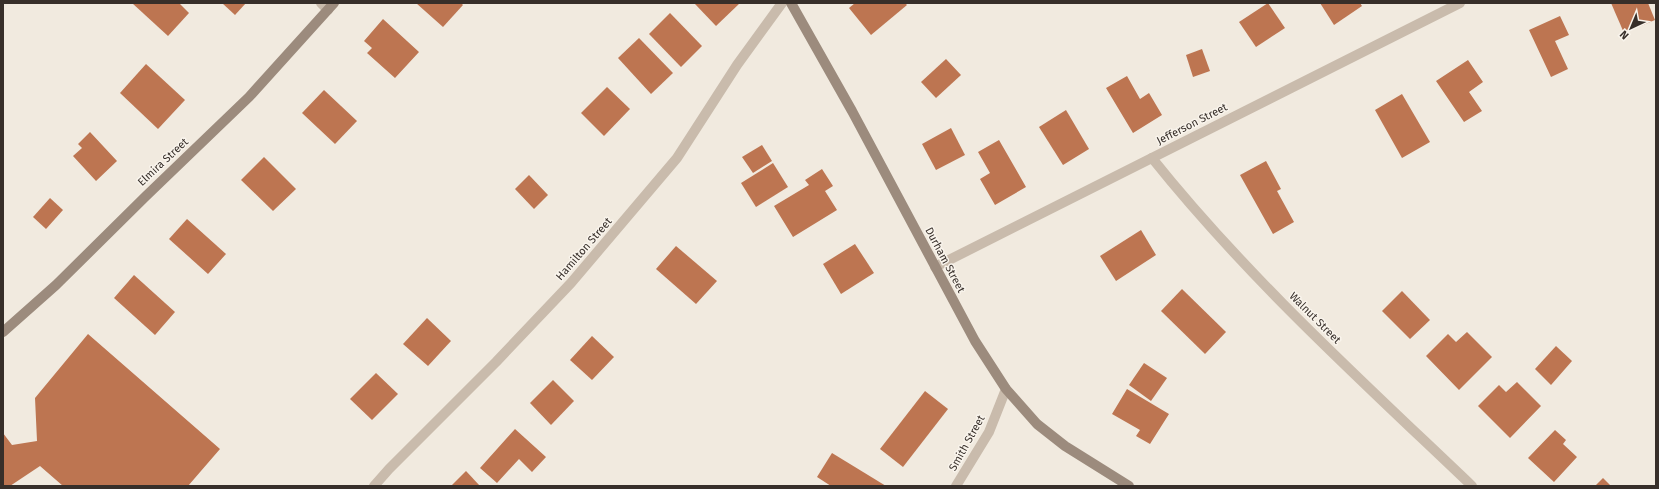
<svg xmlns="http://www.w3.org/2000/svg" width="1659" height="489" viewBox="0 0 1659 489" font-family="'Fira Sans',sans-serif">
  <rect width="100%" height="100%" fill="#f1eadf"/>
  <g fill="#bd7551">
    <polygon points="132,3 179,3 189,13 168,36"/>
    <polygon points="222,3 246,3 235,15"/>
    <polygon points="416,3 461,3 463,5 443,27"/>
    <polygon points="697,3 740,3 716,26 695,4"/>
    <polygon points="855,3 905,3 907,5 871,35 849,8"/>
    <polygon points="1268,3 1285,28 1256,47 1239,22"/>
    <polygon points="1320,3 1360,3 1362,6 1334,25"/>
    <polygon points="1611,3 1648,3 1655,20 1624,33"/>
    <polygon points="670,13 702,46 681,67 649,34"/>
    <polygon points="1560,16 1569,35 1555,41 1568,69 1551,77 1529,30"/>
    <polygon points="383,19 419,52 395,78 367,53 372,48 364,41"/>
    <polygon points="639,38 673,73 651,94 618,58"/>
    <polygon points="1202,49 1210,71 1193,77 1186,55"/>
    <polygon points="946,59 961,75 936,98 921,82"/>
    <polygon points="1468,60 1483,82 1469,92 1482,111 1464,122 1436,81"/>
    <polygon points="146,64 185,100 158,129 120,93"/>
    <polygon points="1127,76 1140,99 1149,93 1162,115 1133,133 1106,88"/>
    <polygon points="607,87 630,109 604,136 581,113"/>
    <polygon points="324,90 357,121 335,144 302,113"/>
    <polygon points="1402,94 1430,142 1402,158 1375,110"/>
    <polygon points="1066,110 1089,149 1063,165 1039,127"/>
    <polygon points="951,128 965,155 936,170 922,144"/>
    <polygon points="90,132 117,161 96,181 73,156 82,148 78,144"/>
    <polygon points="999,140 1026,187 995,205 980,179 990,173 978,152"/>
    <polygon points="762,145 772,161 753,173 742,157"/>
    <polygon points="264,157 296,189 273,211 241,180"/>
    <polygon points="1266,161 1281,189 1277,191 1294,222 1273,234 1240,175"/>
    <polygon points="773,163 788,187 756,207 741,183"/>
    <polygon points="822,169 833,186 825,191 837,210 793,237 774,206 809,185 805,180"/>
    <polygon points="529,175 548,195 534,209 515,189"/>
    <polygon points="50,198 63,210 46,229 33,217"/>
    <polygon points="187,219 226,254 208,274 169,239"/>
    <polygon points="1141,230 1156,255 1116,281 1100,256"/>
    <polygon points="855,244 874,273 841,294 823,264"/>
    <polygon points="676,246 717,281 696,304 656,269"/>
    <polygon points="134,275 175,312 155,335 114,298"/>
    <polygon points="1182,289 1226,332 1205,354 1161,311"/>
    <polygon points="1402,291 1430,320 1410,339 1382,311"/>
    <polygon points="427,318 451,341 428,366 403,344"/>
    <polygon points="1467,332 1492,357 1459,390 1426,356 1448,334 1456,342"/>
    <polygon points="88,334 220,449 188,486 63,486 40,466 10,486 3,486 3,433 12,445 37,441 35,398"/>
    <polygon points="592,336 614,357 592,380 570,360"/>
    <polygon points="1556,346 1572,361 1551,385 1535,369"/>
    <polygon points="1144,363 1167,378 1151,401 1129,385"/>
    <polygon points="376,373 398,394 372,420 350,399"/>
    <polygon points="553,380 574,401 551,425 530,403"/>
    <polygon points="1517,382 1541,406 1510,438 1478,406 1499,385 1506,392"/>
    <polygon points="1127,389 1169,414 1150,444 1136,436 1140,430 1112,414"/>
    <polygon points="925,391 948,409 903,467 880,449"/>
    <polygon points="515,429 546,457 532,472 519,459 497,483 480,468"/>
    <polygon points="1555,430 1566,440 1563,444 1577,457 1554,482 1528,458"/>
    <polygon points="832,453 886,486 831,486 817,477"/>
    <polygon points="466,471 480,486 451,486"/>
    <polygon points="1603,478 1611,486 1595,486"/>
  </g>
  <g fill="none" stroke-linecap="round" stroke-linejoin="round">
    <polyline stroke="#c9bbac" stroke-width="10" points="321,3 328,10"/>
    <g stroke="#c9bbac" stroke-width="10">
      <path d="M1152 158C1247 277 1362 381 1472 486"/>
      <polyline points="935,267 1460,3"/>
      <polyline points="374,486 389,469 496,362 571,283 677,158 737,65 782,3"/>
      <polyline points="956,486 989,432 1006,389"/>
    </g>
    <g stroke="#9c8b7d" stroke-width="10">
      <polyline points="791,3 852,111 975,341 1006,389 1037,424 1065,446 1129,486"/>
      <polyline points="3,332 56,285 146,196 249,97 334,3"/>
    </g>
  </g>
  <g text-anchor="middle" dominant-baseline="central" stroke-width="3" stroke-linejoin="round" paint-order="stroke">
    <g font-size="11" fill="#372f2a" stroke="#f9f4ec">
      <text transform="translate(1192 124) rotate(-27)">Jefferson Street</text>
      <text transform="translate(163 162) rotate(-43)">Elmira Street</text>
      <text transform="translate(584 249) rotate(-49)">Hamilton Street</text>
      <text transform="translate(945 260) rotate(62)">Durham Street</text>
      <text transform="translate(1315 318) rotate(45)">Walnut Street</text>
      <text transform="translate(967 443) rotate(-61)">Smith Street</text>
    </g>
  </g>
  <rect width="1659" height="489" fill="none" stroke="#372f2a" stroke-width="8"/>
  <g transform="translate(1631 28) rotate(224)" stroke="#f9f4ec" stroke-width="3" paint-order="stroke">
  <path d="M0-3L7 15L0 10L-7 15Z" fill="#372f2a"/>
  <text y="-6" font-size="11" font-weight="bold" text-anchor="middle" fill="#372f2a">N</text>
  </g>
</svg>
